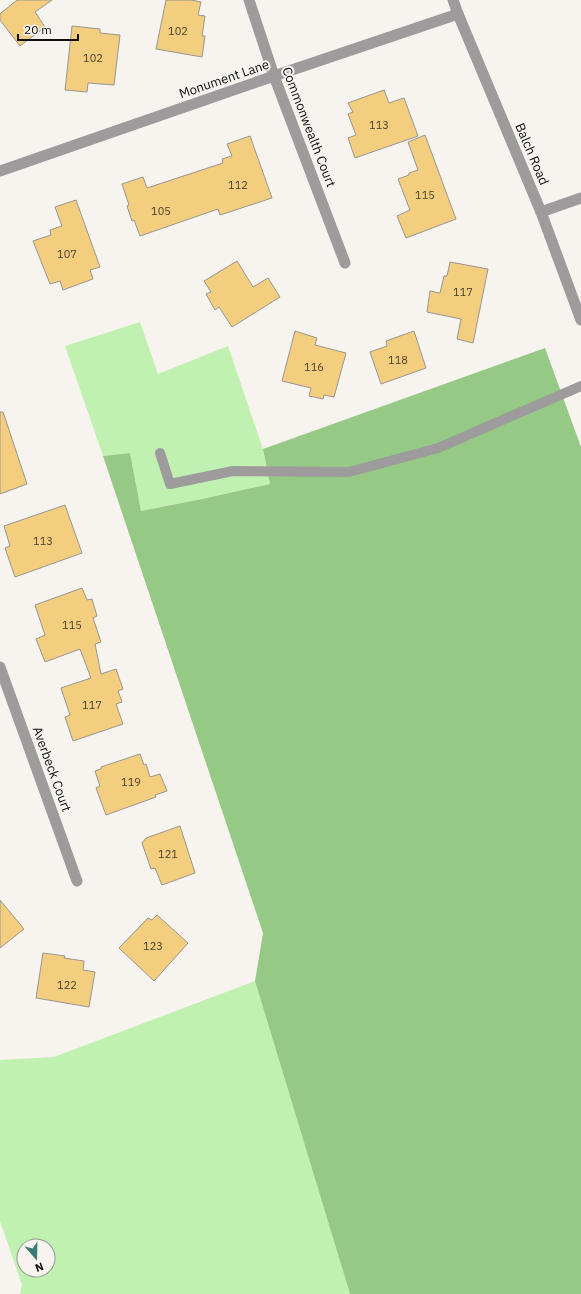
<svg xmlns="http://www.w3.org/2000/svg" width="581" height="1294" viewBox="0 0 581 1294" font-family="'IBM Plex Sans',sans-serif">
  <rect width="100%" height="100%" fill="#f7f4f0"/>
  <g fill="#c0f1b0" fill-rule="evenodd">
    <polygon points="140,322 158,374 228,346 263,449 270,484 202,499 141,511 130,453 103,456 65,346"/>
    <path d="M255 981 350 1294H20L22 1285 0 1221V1060L54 1057ZM24 1246H48V1270H24Z"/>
  </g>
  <polygon fill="#96c985" points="545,348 581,447 581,1294 350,1294 255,981 263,933 103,456 130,453 141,511 202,499 270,484 263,449"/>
  <g fill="#f3ce7f" stroke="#999692">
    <polygon points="17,0 52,0 35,12 45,27 20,46 0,20 0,14"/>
    <polygon points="166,0 191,0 201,2 198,15 205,16 202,36 205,36 202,57 156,49"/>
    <polygon points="72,26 100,29 100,33 120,35 114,85 88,83 87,92 65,90"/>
    <polygon points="384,90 389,103 404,98 418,136 355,158 348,138 356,135 348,114 353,112 348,103"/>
    <polygon points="425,135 456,219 406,238 397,216 410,210 398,179 409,175 409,173 418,170 408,142"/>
    <polygon points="250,136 272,198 220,215 218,209 140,236 134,220 132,221 127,206 129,205 122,184 143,177 147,188 223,163 222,159 232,156 227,144"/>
    <polygon points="76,200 100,267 90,270 93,279 63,290 60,281 50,284 33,241 51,235 50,230 62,226 55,207"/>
    <polygon points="237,261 253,287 268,278 280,297 232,327 219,307 215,310 206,294 211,292 204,281"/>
    <polygon points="450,262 488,269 473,343 457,339 461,319 427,312 430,291 440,293 444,276 447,276"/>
    <polygon points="295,331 317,338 315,345 346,353 334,397 324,395 323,399 309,396 311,388 282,381"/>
    <polygon points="414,331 426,368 381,384 370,352 387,346 386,341"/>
    <polygon points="0,412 3,412 27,484 0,494"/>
    <polygon points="65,505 82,553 15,577 5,548 10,546 4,526"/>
    <polygon points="82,588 87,600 92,599 97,616 93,618 101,642 95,644 101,674 116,669 123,689 118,691 122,702 116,704 123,724 73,741 65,717 70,715 61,688 91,678 80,649 45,662 36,639 45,635 35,605"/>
    <polygon points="140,754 144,765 146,764 150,777 160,774 167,791 155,795 156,797 106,815 96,788 100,786 95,771 101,769 101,767"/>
    <polygon points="180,826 195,873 162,885 155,868 151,869 142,843 146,838"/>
    <polygon points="0,900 24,929 0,948"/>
    <polygon points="157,915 188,943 154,981 119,948 148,918 152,920"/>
    <polygon points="43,953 65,956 64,958 84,961 83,970 95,972 89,1007 36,998"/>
  </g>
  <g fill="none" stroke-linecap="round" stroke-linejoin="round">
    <polyline stroke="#9d9b9c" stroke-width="10" points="160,453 170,484 233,471 349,472 438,448 581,386"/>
    <g stroke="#9d9b9c" stroke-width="11">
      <polyline points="249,0 274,76 345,263"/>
      <polyline points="0,171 274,76 458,14"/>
      <polyline points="541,212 581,198"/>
      <polyline points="0,667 77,881"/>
    </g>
    <polyline stroke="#9d9b9c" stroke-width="11" points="453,0 458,14 541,212 581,320"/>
  </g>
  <g text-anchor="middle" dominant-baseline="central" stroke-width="4" stroke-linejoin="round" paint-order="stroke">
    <g font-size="11" fill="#483e2a">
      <text x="178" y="31">102</text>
      <text x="93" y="58">102</text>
      <text x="379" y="125">113</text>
      <text x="238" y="185">112</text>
      <text x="425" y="195">115</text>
      <text x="161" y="211">105</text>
      <text x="67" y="254">107</text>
      <text x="463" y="292">117</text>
      <text x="398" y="360">118</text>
      <text x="314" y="367">116</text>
      <text x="43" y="541">113</text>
      <text x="72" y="625">115</text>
      <text x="92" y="705">117</text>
      <text x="131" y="782">119</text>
      <text x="168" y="854">121</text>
      <text x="153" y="946">123</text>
      <text x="67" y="985">122</text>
    </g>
    <g font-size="13" fill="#0f0e0d" stroke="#f7f4f0">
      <text transform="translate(224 79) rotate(-19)">Monument Lane</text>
      <text transform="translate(309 127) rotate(69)">Commonwealth Court</text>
      <text transform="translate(532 154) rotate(67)">Balch Road</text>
      <text transform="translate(52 769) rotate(70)">Averbeck Court</text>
    </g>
  </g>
  <g transform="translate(36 1258) rotate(160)"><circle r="19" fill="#f7f4f0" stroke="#9a9895"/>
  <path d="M0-3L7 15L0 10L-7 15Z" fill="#397d72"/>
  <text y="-6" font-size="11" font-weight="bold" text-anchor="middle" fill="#0f0e0d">N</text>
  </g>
  <path d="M18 34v6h60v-6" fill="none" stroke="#0f0e0d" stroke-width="2"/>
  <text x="24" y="34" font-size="12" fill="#0f0e0d" stroke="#f7f4f0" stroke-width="3" paint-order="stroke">20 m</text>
</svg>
